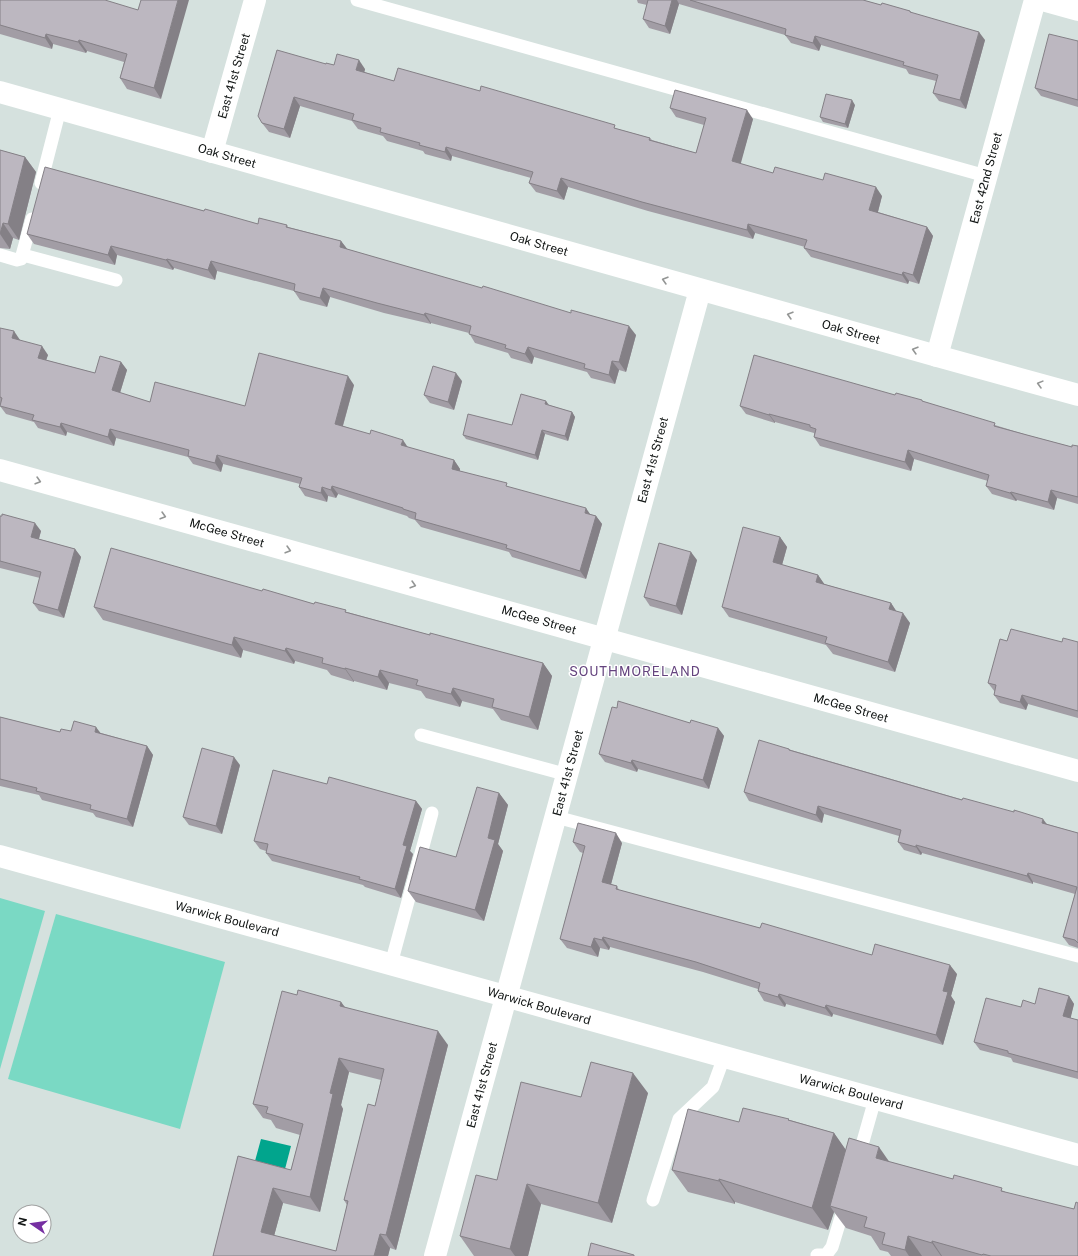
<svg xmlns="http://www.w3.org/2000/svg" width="1078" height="1256" viewBox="0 0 1078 1256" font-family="'Public Sans',sans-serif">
  <rect width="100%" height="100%" fill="#d5e1de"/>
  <g fill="#7ad9c4">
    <polygon points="0,898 45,911 0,1069"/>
    <polygon points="56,914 225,962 180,1129 8,1079"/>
  </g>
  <polygon fill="#01a58d" points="261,1139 291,1146 285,1169 255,1161"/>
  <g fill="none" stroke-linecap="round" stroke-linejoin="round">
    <g stroke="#fff" stroke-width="13">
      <polyline points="357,0 986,176"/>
      <polyline points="41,183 60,109"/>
      <polyline points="0,255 17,260 21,259 32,219"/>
      <polyline points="23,255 116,280"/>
      <polyline points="421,735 568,775"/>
      <polyline points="556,817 1078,956"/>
      <polyline points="391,964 432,813"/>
      <polyline points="858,1159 875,1099"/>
      <polyline points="653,1200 679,1119 713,1087 724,1057"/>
      <polyline points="817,1255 826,1255 832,1247 845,1204"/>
    </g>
    <g stroke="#fff" stroke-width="22">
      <polyline points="1042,0 1078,10"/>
      <polyline points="0,92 937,356 1078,395"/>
      <polyline points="212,152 255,0"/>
      <polyline points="937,356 1035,0"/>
      <polyline points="0,470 1078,771"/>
      <polyline points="0,856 1078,1155"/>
      <polyline points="435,1256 700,290"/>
    </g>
  </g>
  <g fill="#a29da5" fill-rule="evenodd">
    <polygon points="0,0 138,10 161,99 127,89 120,78 124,62 87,51 86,53 53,44 52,49 0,34"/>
    <polygon points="637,0 863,0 881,5 910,11 912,13 985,40 966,109 939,101 933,93 936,81 909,74 906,69 821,45 819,51 791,43 785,35 679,4 670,34 649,28 643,19 647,5 638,3"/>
    <polygon points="1078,41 1078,107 1041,96 1035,88"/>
    <polygon points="326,64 365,69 364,72 394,81 618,129 650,138 652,140 696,153 704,125 676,117 670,108 753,119 740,164 773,173 882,196 878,212 927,227 933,236 919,284 909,281 908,284 811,257 804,248 805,247 755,233 753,239 648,211 568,187 564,200 536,192 529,183 531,178 452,156 451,161 425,154 423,151 387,141 383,136 358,129 352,121 300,106 290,138 269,132 262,123"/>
    <polygon points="855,105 848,128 823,122 820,117"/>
    <polygon points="0,150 25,157 36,172 19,240 13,238 10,249 0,248"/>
    <polygon points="132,191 204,211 258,224 287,225 288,227 341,241 347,249 636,335 626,372 619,370 615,384 591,378 587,372 534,357 532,364 511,358 508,353 475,343 469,333 431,323 431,324 384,313 330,297 327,307 300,300 294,291 217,271 215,280 174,268 173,270 117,255 115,265 34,244 27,234"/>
    <polygon points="0,328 20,340 48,355 46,360 95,373 121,362 127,370 120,393 150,402 245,406 354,385 343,426 407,447 454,460 460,469 460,471 596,516 602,524 586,579 512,557 509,552 421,527 415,520 409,518 407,516 338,494 336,498 328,496 327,502 305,496 299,487 300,484 223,464 221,472 193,464 188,457 116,438 114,446 67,432 66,436 38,428 34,422 6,414 0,406"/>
    <polygon points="462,381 454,410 430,403 424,395"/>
    <polygon points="895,395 923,402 998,426 1027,435 1072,447 1078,446 1078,504 1057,498 1054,510 1017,500 1016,501 992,494 986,486 988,481 914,459 911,471 820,446 814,437 814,433 775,422 775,423 746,414 740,406"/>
    <polygon points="549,405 572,412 575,417 568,441 545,434 538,460 466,439 463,435 512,425"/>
    <polygon points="0,516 41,531 39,539 75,549 81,557 64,618 39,611 33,603 40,578 0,568"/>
    <polygon points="780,537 787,547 782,565 818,575 824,584 891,603 897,612 910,623 895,672 833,654 826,645 729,617 722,607"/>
    <polygon points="697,560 682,615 650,606 644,597"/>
    <polygon points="262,591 347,612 430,635 543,663 552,676 538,730 501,720 493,709 462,701 460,707 426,698 421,691 389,683 387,690 354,681 354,682 331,675 327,670 295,661 294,664 243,650 241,658 103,620 94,607"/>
    <polygon points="1007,641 1078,642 1078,718 1028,704 1026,710 1000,703 994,695 995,692 988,683"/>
    <polygon points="617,708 690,723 718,728 724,736 709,789 638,769 637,772 605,762 599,754"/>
    <polygon points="0,717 60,732 71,731 101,733 147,746 153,755 133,827 96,817 93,813 42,800 39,795 0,786"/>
    <polygon points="789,749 791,750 1078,833 1078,948 1069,945 1063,937 1075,894 1033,882 1033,884 922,853 921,855 904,850 898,842 899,836 824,814 822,823 749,801 744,792"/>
    <polygon points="240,765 222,834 189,825 183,817"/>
    <polygon points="327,784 416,801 422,809 410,851 413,854 401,898 365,887 363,885 272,861 266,853 266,851 260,849 254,841"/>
    <polygon points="499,793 508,805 498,844 503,851 484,921 416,902 408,891 456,857"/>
    <polygon points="573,842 622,843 611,884 617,886 619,890 760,928 872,955 957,974 951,996 955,1002 943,1045 833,1014 832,1017 786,1004 785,1007 764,1001 758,991 758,989 703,972 610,947 609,950 600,948 598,957 567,948 560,939 583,853 580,852"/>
    <path d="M297 995 341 1002 345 1007 448 1045 396 1250 390 1248 388 1256H213L238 1156 291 1170 300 1135 276 1128 271 1120 263 1118 253 1104ZM349 1072 381 1080 375 1106 344 1200 347 1205 336 1251 274 1236 283 1203 320 1212 343 1109 341 1105Z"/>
    <polygon points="1069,996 1074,1004 1070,1018 1078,1020 1078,1079 1013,1062 1011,1058 980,1050 974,1042 1021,1007"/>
    <polygon points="648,1093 612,1223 541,1204 528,1256 474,1256 460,1236 497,1180 581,1097"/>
    <polygon points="790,1120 834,1133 846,1150 953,1179 1004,1191 1078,1256 891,1256 888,1252 880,1250 871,1236 846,1228 834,1212 828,1230 735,1202 735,1204 688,1192 672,1170 739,1122"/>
  </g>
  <g fill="#848086">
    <polygon points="178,0 189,0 161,99 154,88"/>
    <polygon points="672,0 677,0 679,4 670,34 665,26"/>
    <polygon points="979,32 985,40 966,109 960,100"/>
    <polygon points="46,34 53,44 52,49 45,38"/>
    <polygon points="815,36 821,45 819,51 813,43"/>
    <polygon points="79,40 87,51 86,53 78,42"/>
    <polygon points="359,60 365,69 363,79 356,70"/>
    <polygon points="294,97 300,106 290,138 284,129"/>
    <polygon points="852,100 855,105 848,128 845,124"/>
    <polygon points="747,110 753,119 739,170 732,161"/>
    <polygon points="446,147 452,156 451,161 445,152"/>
    <polygon points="25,157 36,172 19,240 8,224"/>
    <polygon points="561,178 568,187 564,200 557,191"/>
    <polygon points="876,187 882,196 876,219 869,210"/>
    <polygon points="3,223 13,238 10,249 0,234"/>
    <polygon points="748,224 755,233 753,239 747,230"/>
    <polygon points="927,227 933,236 919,284 913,275"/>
    <polygon points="341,241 348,250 340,247"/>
    <polygon points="111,246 117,255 115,265 108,255"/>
    <polygon points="167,259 174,268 173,270 166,260"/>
    <polygon points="211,261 217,271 215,280 208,270"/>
    <polygon points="903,272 909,281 908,284 902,275"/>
    <polygon points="323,288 330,297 327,307 320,298"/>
    <polygon points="425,313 431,323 431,324 424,315"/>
    <polygon points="629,326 636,335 626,372 619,362"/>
    <polygon points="14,331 20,340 18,347 12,338"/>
    <polygon points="42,346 48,355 44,366 38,358"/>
    <polygon points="528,347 534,357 532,364 525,354"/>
    <polygon points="612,361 619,370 615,384 609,375"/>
    <polygon points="121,362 127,370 118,399 112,390"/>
    <polygon points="456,373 462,381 454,410 448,402"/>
    <polygon points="348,376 354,385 341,432 335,424"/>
    <polygon points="546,401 549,405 545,404"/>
    <polygon points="572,412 575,417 568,441 565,436"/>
    <polygon points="769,414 775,422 775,423 769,415"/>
    <polygon points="61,423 67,432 66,436 60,427"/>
    <polygon points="110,429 116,438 114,446 108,437"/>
    <polygon points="542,430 545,434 538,460 535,455"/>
    <polygon points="403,440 409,449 401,445"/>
    <polygon points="908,450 914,459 911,471 905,462"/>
    <polygon points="217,455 223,464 221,472 215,463"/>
    <polygon points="454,460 460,469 458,477 452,469"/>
    <polygon points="332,486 338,494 336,498 331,490"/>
    <polygon points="322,487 328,496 327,502 321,493"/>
    <polygon points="1051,490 1057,498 1054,510 1048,502"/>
    <polygon points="1011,492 1017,500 1016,501 1010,493"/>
    <polygon points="586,508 592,517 585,513"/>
    <polygon points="596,516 602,524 586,579 580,571"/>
    <polygon points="35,523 41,531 37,545 31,537"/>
    <polygon points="780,537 787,547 780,572 773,562"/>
    <polygon points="75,549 81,557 64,618 58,610"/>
    <polygon points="691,552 697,560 682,615 676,606"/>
    <polygon points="818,575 825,585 816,582"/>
    <polygon points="891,603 898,614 889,609"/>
    <polygon points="903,613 910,623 895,672 888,662"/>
    <polygon points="234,637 243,650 241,658 232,645"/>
    <polygon points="286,648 295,661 294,664 285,651"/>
    <polygon points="543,663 552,676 538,730 529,717"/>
    <polygon points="345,668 354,681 354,682 345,669"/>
    <polygon points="380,670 389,683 387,690 378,677"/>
    <polygon points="453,688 462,701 460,707 451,694"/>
    <polygon points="1022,695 1028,704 1026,710 1020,702"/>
    <polygon points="96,727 102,735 95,732"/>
    <polygon points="718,728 724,736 709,789 703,780"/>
    <polygon points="147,746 153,755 133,827 127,819"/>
    <polygon points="234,757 240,765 222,834 216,826"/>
    <polygon points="632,760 638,769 637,772 631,763"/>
    <polygon points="499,793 508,805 498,844 503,851 484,921 475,910 488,838"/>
    <polygon points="416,801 422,809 410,851 413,854 401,898 395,889 403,845"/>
    <polygon points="818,806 824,814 822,823 816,815"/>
    <polygon points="1043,819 1049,827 1042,823"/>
    <polygon points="616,833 622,843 609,892 602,882"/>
    <polygon points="916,845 922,853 921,855 916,847"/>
    <polygon points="1028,873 1033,882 1033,884 1027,876"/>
    <polygon points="603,937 610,947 609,950 602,940"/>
    <polygon points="594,938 600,948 598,957 591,947"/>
    <polygon points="950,965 957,974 951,996 955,1002 943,1045 936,1035 943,991"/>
    <polygon points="779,994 786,1004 785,1007 778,997"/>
    <polygon points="1069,996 1074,1004 1069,1025 1063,1016"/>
    <polygon points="341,1002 351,1016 340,1006"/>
    <polygon points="826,1005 833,1014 832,1017 825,1008"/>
    <polygon points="438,1031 448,1045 396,1250 386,1235"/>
    <polygon points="339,1058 349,1072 341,1105 343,1109 320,1212 310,1197 330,1093"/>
    <polygon points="633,1073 648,1093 612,1223 598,1203"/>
    <polygon points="834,1133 850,1156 830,1206 834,1212 828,1230 812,1208"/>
    <polygon points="879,1147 895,1170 876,1158"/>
    <polygon points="719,1179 735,1202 735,1204 719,1181"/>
    <polygon points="527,1184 541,1204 528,1256 515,1256 510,1249"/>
    <polygon points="273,1188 283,1203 271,1247 261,1232"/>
    <polygon points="380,1234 390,1248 388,1256 374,1256"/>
    <polygon points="908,1236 922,1256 909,1256 905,1250"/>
    <polygon points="932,1241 942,1256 941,1256 932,1243"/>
  </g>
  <g fill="#bcb7c0" stroke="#848086" fill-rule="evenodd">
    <polygon points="0,0 105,0 138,10 141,0 178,0 154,88 120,78 127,54 79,40 78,42 46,34 45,38 0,25"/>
    <polygon points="648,0 672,0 665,26 643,19"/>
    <polygon points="690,0 863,0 881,5 882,3 910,11 910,12 979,32 960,100 933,93 938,75 903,65 904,62 815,36 813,43 785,35 786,29"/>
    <polygon points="1049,34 1078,41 1078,100 1035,88"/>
    <polygon points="277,50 326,64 326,63 334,65 337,54 359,60 356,70 394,81 398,68 480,91 481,86 615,125 614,128 650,138 649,140 696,153 706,118 670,108 675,90 747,110 732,161 773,173 775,167 823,180 825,173 876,187 869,210 927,227 913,275 903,272 902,275 804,248 807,240 748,224 747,230 642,202 561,178 557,191 529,183 533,172 446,147 445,152 419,145 420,143 380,132 381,128 352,120 354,114 294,97 284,129 262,123 258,116"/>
    <polygon points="826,94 852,100 845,124 820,117"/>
    <polygon points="0,150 25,157 8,224 3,223 0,234"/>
    <polygon points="45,167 132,191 204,211 205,209 258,224 259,218 287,225 286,227 341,241 340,247 482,288 483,286 571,313 571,310 629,326 619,362 612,361 609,375 584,368 585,364 528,347 525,354 505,348 506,345 469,334 471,326 425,313 424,315 377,303 323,288 320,298 294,291 295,284 211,261 208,270 167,259 166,260 111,246 108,255 27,234"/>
    <polygon points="0,328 14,331 12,338 42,346 38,358 95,373 100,356 121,362 112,390 150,402 155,382 245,406 259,353 348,376 335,424 370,434 371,430 403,440 401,445 454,460 452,469 507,483 506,486 586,508 585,513 596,516 580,571 506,548 507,545 415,519 416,513 403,509 403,508 332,486 331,490 322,487 321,493 299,487 302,478 217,455 215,463 188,456 189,450 110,429 108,437 61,423 60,427 32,420 34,415 0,406 2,398 0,397"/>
    <polygon points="754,355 895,395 896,393 922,400 922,401 995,423 994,426 1027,435 1072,447 1072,445 1078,446 1078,497 1051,490 1048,502 1011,492 1010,493 986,486 989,475 908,450 905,462 879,455 814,437 816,429 810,427 810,425 769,414 769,415 740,406"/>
    <polygon points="433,366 456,373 448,402 424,395"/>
    <polygon points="521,394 546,401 545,404 572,412 565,436 542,430 535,455 463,435 468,414 512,425"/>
    <polygon points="2,514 35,523 31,537 75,549 58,610 33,603 41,572 0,561 0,516 2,516"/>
    <polygon points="743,527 780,537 773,562 818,575 816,582 891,603 889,609 903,613 888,662 825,643 827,637 722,607"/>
    <polygon points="659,543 691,552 676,606 644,597"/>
    <polygon points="111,548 262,591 263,589 314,604 315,602 346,610 345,612 430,635 430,633 543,663 529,717 492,707 494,699 453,688 451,694 416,685 418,680 380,670 378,677 345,668 345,669 322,663 323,658 286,648 285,651 234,637 232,645 94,607"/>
    <polygon points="1011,629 1062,642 1063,638 1078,642 1078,711 1022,695 1020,702 994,695 996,685 988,683 1000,639 1007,641"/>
    <polygon points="618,701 690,723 691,720 718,728 703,780 632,760 631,763 599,754 612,707 617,708"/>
    <polygon points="0,717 60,732 61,729 71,731 74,721 96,727 95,732 147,746 127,819 90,809 91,805 36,791 37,788 0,779"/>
    <polygon points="759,740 789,749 789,750 962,800 963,798 1014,812 1014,810 1043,819 1042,823 1078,833 1078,943 1075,940 1063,937 1077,887 1028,873 1027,876 916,845 916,847 898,842 901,830 818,806 816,815 744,792"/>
    <polygon points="202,748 234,757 216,826 183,817"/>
    <polygon points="273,770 327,784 329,777 416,801 403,845 407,846 395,889 359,879 360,877 266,853 268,844 254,841"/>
    <polygon points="477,787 499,793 488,838 495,840 475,910 408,891 420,847 456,857"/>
    <polygon points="578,823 616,833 602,882 617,886 616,889 760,928 762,923 872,955 875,944 950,965 943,991 948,992 936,1035 826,1005 825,1008 779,994 778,997 758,991 760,983 696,962 603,937 602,940 594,938 591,947 560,939 585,846 573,842"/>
    <polygon points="1039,988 1069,996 1063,1016 1078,1020 1078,1072 1008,1053 1008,1051 974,1042 986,998 1021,1007 1023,1000 1035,1004"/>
    <path d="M298 990 341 1002 340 1006 438 1031 386 1235 380 1234 374 1256H213L238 1156 291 1170 303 1124 266 1113 268 1107 253 1104 282 991 297 995ZM339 1058 384 1069 375 1106 368 1104 344 1200 348 1201 336 1251 261 1232 273 1188 310 1197 333 1094 330 1093Z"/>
    <polygon points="591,1062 633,1073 598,1203 527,1184 510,1249 460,1236 476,1175 497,1180 521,1082 581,1097"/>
    <polygon points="743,1108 789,1119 788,1120 834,1133 812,1208 719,1179 719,1181 672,1170 688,1109 739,1122"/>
    <polygon points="849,1138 879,1147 876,1158 953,1179 954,1175 1002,1188 1001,1191 1074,1209 1076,1202 1078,1203 1078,1256 991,1256 983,1254 982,1255 932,1241 932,1243 908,1236 905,1250 882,1244 885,1233 864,1227 867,1217 830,1206"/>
    <polygon points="591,1243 634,1255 634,1256 588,1256"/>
  </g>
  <defs><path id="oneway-chevron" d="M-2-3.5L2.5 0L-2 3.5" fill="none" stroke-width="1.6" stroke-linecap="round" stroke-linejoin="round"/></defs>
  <g stroke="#949695">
    <use href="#oneway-chevron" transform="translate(665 280) rotate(-164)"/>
    <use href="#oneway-chevron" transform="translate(790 315) rotate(-164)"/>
    <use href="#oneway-chevron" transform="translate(915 350) rotate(-164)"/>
    <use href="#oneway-chevron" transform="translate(1040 384) rotate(-165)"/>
    <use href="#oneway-chevron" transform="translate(38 481) rotate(16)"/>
    <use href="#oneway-chevron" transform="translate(163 516) rotate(16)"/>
    <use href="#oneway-chevron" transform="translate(288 550) rotate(16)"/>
    <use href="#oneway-chevron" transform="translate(413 585) rotate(16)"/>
  </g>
  <g text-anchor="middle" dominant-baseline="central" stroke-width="3" stroke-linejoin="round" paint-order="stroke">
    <g font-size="12" fill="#111514" stroke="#fff">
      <text transform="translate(234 76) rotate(-74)">East 41st Street</text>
      <text transform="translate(227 156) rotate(16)">Oak Street</text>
      <text transform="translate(986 178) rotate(-75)">East 42nd Street</text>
      <text transform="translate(539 244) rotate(16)">Oak Street</text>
      <text transform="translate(851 332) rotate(16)">Oak Street</text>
      <text transform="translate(653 460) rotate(-75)">East 41st Street</text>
      <text transform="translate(227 533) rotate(16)">McGee Street</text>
      <text transform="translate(539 620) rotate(16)">McGee Street</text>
      <text transform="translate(851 708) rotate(16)">McGee Street</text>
      <text transform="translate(568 773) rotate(-75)">East 41st Street</text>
      <text transform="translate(227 919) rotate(15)">Warwick Boulevard</text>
      <text transform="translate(539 1006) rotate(16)">Warwick Boulevard</text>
      <text transform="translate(482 1085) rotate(-75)">East 41st Street</text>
      <text transform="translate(851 1092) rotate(15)">Warwick Boulevard</text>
    </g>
    <g font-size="13" letter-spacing="1" fill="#64437e" stroke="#fff">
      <text x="635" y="671">SOUTHMORELAND</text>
    </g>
  </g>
  <g transform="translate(32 1224) rotate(283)"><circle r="19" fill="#ffffff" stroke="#a0a1a1"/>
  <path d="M0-3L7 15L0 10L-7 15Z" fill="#762fa2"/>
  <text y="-6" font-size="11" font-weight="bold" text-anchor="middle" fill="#111514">N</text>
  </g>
</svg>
